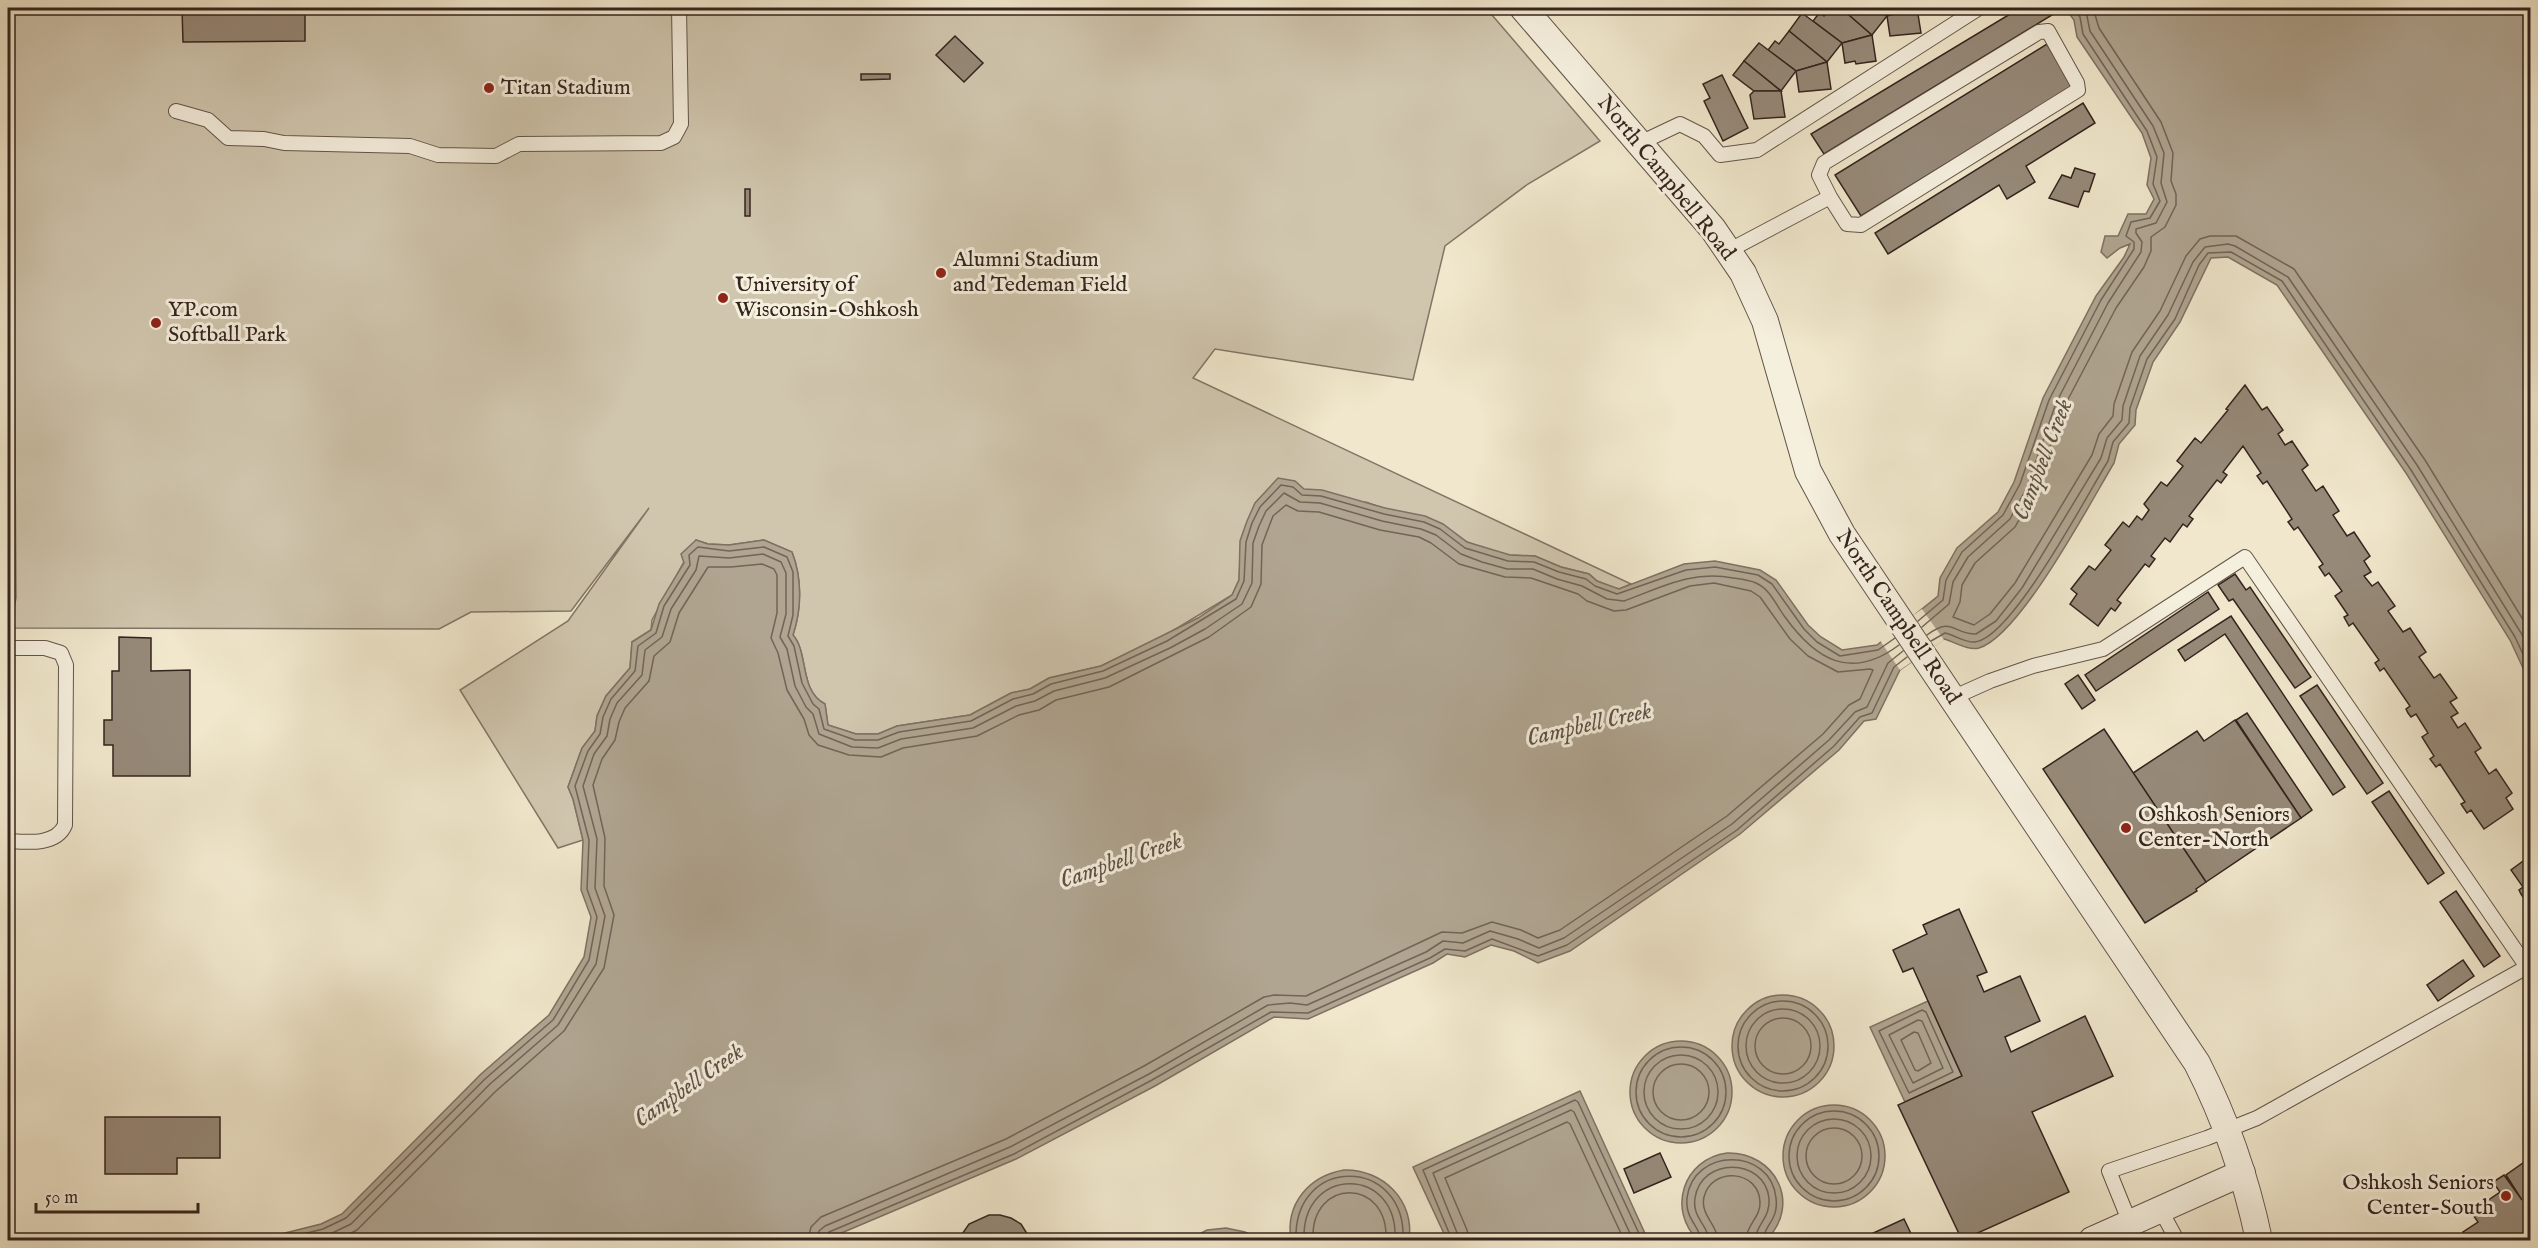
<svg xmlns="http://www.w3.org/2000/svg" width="2538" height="1248" viewBox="0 0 2538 1248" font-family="'IM FELL English',serif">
  <rect width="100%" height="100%" fill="#f0e7cc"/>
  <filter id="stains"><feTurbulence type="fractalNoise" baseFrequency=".00333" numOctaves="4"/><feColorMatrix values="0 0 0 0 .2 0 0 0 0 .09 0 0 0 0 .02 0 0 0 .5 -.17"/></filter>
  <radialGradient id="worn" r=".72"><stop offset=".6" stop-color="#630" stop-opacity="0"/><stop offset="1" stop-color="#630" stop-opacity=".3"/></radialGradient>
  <path fill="#d0c6ae" stroke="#827566" stroke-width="1.5" d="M12 8H1486L1600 141 1528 184 1445 246 1413 380 1215 349 1193 378 1631 584 1619 589 1611 587 1597 581 1589 574 1561 567 1535 556 1510 555 1487 550 1467 542 1457 535 1366 502 1240 562 1239 580 1232 595 1164 636 1101 666 1049 678 1030 689 1011 693 970 715 897 726 878 734H856L828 725 825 704C799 691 809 653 793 635 802 608 802 578 792 552L764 540 729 545 708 544 696 540 652 620 651 630 632 642 630 668 606 696 597 716 595 731 582 748 568 787 573 799 583 840 558 848 460 690 568 621 649 508 571 611 471 612 439 629 13 628V612L16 598Z"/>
  <g fill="#b0a591" stroke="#7e7163" stroke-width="1.5">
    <path d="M2065 8H2530V683L2510 640 2406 473 2277 285 2228 257 2211 258 2180 322 2153 362 2136 410 2135 425 2119 444 2114 463C2090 503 2020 636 1979 648 1968 651 1955 642 1944 639L1900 670 1876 719 1864 721 1839 750 1740 834 1570 951 1538 963 1514 951 1491 945 1465 957 1447 954 1433 963 1308 1019 1274 1017 1155 1086 1016 1159 825 1240H257L321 1224 342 1214 481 1074 549 1015 584 957 591 917 581 890 583 840 573 799 568 787 582 748 595 731 597 716 606 696 630 668 632 642 651 630 659 604 684 563 681 554 696 540 708 544 729 545 764 540 792 552C802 578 802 608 793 635 809 653 799 691 825 704L828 725 856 734H878L897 726 970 715 1011 693 1030 689 1049 678 1101 666 1198 618 1232 595 1239 580 1240 541 1247 521 1255 503 1278 478 1295 481 1304 489 1322 490 1385 508 1425 516 1443 524 1467 542 1510 555 1535 556 1561 567 1589 574 1597 581 1619 589 1684 564 1715 561 1760 570 1776 580 1808 625 1821 637 1842 650 1877 645 1938 596 1940 578 1957 548 1998 512 2014 482 2043 398 2096 296 2124 257 2130 244 2120 248 2107 258 2101 252 2105 236H2118L2128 214H2146L2154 199 2147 185 2151 158 2142 133 2077 37 2074 20Z"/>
    <circle cx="1783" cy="1046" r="51"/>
    <polygon points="1928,1001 1962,1076 1905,1102 1870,1027"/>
    <circle cx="1681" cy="1092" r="51"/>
    <polygon points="1580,1091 1648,1240 1447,1240 1413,1167"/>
    <circle cx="1834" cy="1156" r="51"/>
    <path d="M1727 1153C1776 1152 1802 1205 1766 1240H1698C1667 1210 1683 1159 1727 1153Z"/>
    <path d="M1344 1170C1383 1169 1415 1201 1409 1240H1291C1285 1204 1309 1176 1344 1170Z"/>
    <polygon points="1226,1228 1245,1232 1260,1240 1188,1240 1207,1230"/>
  </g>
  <polygon fill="#f0e7cc" points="1922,609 1944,640 1900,670 1879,639"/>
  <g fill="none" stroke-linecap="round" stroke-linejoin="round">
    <g stroke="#726458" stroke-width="1.5">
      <polyline points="2093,8 2099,28 2161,122 2173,153 2171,181 2176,194 2176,205 2165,227 2151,237 2151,251 2144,267 2116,308 2064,407 2034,493 2015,527 1975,563 1962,585 1960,602 1953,617 1974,625 1990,614 2015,583 2092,455 2099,434 2113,416 2114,404 2132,352 2160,311 2186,256 2200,239 2210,236 2236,236 2294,269 2425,460 2530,631"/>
      <polyline points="1918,621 1943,600 1946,580 1962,552 2003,515 2020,484 2049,400 2101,300 2134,249 2134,242 2126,236 2131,222 2150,218 2160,201 2153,184 2157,157 2147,131 2083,34 2080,17 2072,8"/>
      <polyline points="1922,627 1949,604 1953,582 1968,557 2010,519 2027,487 2056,403 2108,303 2141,252 2142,242 2136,233 2136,229 2156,223 2167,202 2161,183 2164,153 2153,126 2090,31 2087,16 2082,8"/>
      <path d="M1927 635C1953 616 1952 634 1976 634L1996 621 2022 588 2101 458 2107 438 2122 420 2123 406 2140 356 2168 315 2193 262 2205 247 2228 244 2235 246 2288 277 2417 465 2521 633 2530 652"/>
      <path d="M1931 641 1945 633C1955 635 1965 643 1975 642 2012 638 2087 495 2108 461L2113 442 2129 423 2130 408 2147 359 2175 319 2199 265 2208 253 2231 252 2282 281 2411 470 2515 637 2530 669"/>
      <circle cx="1783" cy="1046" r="45"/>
      <circle cx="1783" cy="1046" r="37"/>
      <polygon points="1922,1010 1926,1012 1953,1072 1909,1093 1879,1031"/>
      <circle cx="1783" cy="1046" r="28"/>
      <polygon points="1918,1020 1922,1021 1943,1068 1913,1083 1889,1035"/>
      <polygon points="1914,1032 1918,1033 1931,1063 1918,1071 1915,1070 1901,1040"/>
      <circle cx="1681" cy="1092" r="45"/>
      <circle cx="1681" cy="1092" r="37"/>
      <circle cx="1681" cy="1092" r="28"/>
      <circle cx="1834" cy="1156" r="45"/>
      <circle cx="1834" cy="1156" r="37"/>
      <circle cx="1834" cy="1156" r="28"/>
      <polyline points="279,1240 323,1229 346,1218 485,1079 553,1020 589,960 597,917 587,889 589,840 575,786 588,751 600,734 603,717 611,699 635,671 638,646 656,633 664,606 690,565 689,555 698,547 729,551 764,547 787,557 793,572 793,615 788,636 794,646 802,683 813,704 819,709 824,729 855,740 878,740 899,732 971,721 1013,699 1033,694 1051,684 1103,671 1167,641 1236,599 1244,581 1246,542 1252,523 1260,507 1281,485 1293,487 1302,495 1321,496 1384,514 1424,522 1440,529 1465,548 1508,561 1534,562 1559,572 1586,579 1595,586 1617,594 1686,570 1715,567 1758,575 1772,584 1804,629 1817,642 1840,656 1878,650 1895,638"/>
      <path d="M307 1240 326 1236 351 1224 490 1084 558 1025 596 964 605 916 595 888 597 839 583 786 594 754 607 736 610 719 617 703 642 675 645 650 662 637 671 609 696 570 699 556 729 558 763 554 781 562 786 573V614L780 637 787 649 795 686 806 707 813 714 819 734 852 747 878 748 901 739 973 728 1016 706 1035 701 1054 691 1105 678 1170 648 1205 629 1242 604 1252 583 1253 543 1259 526 1266 511 1284 493 1300 502 1320 503 1382 521 1421 529 1436 535 1461 554 1482 562 1507 569H1533L1557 579 1582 586 1607 599 1624 601C1662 587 1692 570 1733 578 1740 579 1749 580 1756 583 1770 589 1776 605 1785 617 1816 660 1851 681 1899 645"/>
      <polyline points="338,1240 357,1230 496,1091 564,1031 604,968 614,915 604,886 605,838 593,785 602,759 615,740 619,722 625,708 649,681 654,656 670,642 679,613 708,567 731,567 762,564 774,569 777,575 777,613 771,638 778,653 787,690 804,719 809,735 818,745 849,755 881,757 903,748 977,736 1019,715 1039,710 1056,700 1109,687 1209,637 1251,607 1261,584 1262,545 1268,529 1273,516 1286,505 1298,511 1319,512 1380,530 1419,537 1431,543 1459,564 1505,577 1531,578 1578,594 1587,601 1614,611 1626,610 1690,586 1714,583 1751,591 1760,597 1790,639 1808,656 1838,672 1870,669 1873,670 1860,699 1849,705 1823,734 1727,816 1560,930 1538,938 1521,930 1492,922 1462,933 1442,932 1306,996 1274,995 1264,997 1144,1066 1006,1139 821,1217 811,1227 808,1240"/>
      <polyline points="817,1240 819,1231 825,1226 1010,1147 1149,1074 1268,1005 1290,1003 1307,1005 1426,952 1443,941 1463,943 1490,931 1518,939 1539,948 1564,938 1732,824 1829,740 1855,712 1867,707 1888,663 1903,651"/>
      <polyline points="825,1240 829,1232 1014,1154 1152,1080 1271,1012 1308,1013 1430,958 1445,949 1465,951 1492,939 1538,956 1567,945 1737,830 1834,746 1860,717 1872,713 1894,667 1907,657"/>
      <path d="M1296 1240C1293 1154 1407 1156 1403 1240"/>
      <path d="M1304 1240C1301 1165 1399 1165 1395 1240"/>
      <path d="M1313 1240C1310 1177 1389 1177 1386 1240"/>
      <polyline points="1452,1240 1423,1170 1575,1100 1578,1102 1642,1240"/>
      <polyline points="1460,1240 1433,1173 1571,1110 1574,1112 1633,1240"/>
      <polyline points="1469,1240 1467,1230 1445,1178 1567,1122 1570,1124 1624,1240"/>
      <path d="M1701 1240C1700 1226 1685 1220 1687 1198 1693 1147 1771 1147 1776 1198 1779 1220 1764 1225 1763 1240"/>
      <path d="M1709 1240C1708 1225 1692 1218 1695 1198 1701 1157 1764 1157 1769 1198 1771 1218 1756 1224 1755 1240"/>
      <path d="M1718 1240C1717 1224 1700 1215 1704 1197 1712 1166 1759 1170 1760 1202 1761 1217 1746 1225 1746 1240"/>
    </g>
  </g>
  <g fill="#968978" stroke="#34241e" stroke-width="1.5">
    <polygon points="182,8 305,8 305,41 183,42"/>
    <polygon points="1831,8 1841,8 1872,35 1842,43 1813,21 1820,12 1824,16"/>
    <polygon points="1841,8 1876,8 1887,16 1872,35"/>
    <polygon points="1876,8 1914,8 1887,16"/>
    <polygon points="1917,8 1921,33 1890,36 1887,16"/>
    <polygon points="2020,8 2048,8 2052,15 1824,154 1811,134"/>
    <polygon points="1802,13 1842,43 1827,62 1789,31"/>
    <polygon points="1789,31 1827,62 1796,71 1768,50 1775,41 1779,44"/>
    <polygon points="1872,35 1876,61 1856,64 1855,61 1845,63 1842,43"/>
    <polygon points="955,36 983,63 964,82 936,55"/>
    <polygon points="1759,43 1796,71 1781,91 1744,61"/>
    <polygon points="2047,44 2073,86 1861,216 1835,175"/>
    <polygon points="1744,61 1781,91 1754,91 1733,75"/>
    <polygon points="1827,62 1831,89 1799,92 1796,71"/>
    <polygon points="861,74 890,74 890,79 861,80"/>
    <polygon points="1722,75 1748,128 1723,141 1704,101 1710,98 1703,84"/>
    <polygon points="1754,91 1781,91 1785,117 1754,119 1750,95"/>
    <polygon points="2083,103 2095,123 2026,166 2035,182 2007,199 1999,185 1888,254 1875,233"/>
    <polygon points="2075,168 2095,174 2089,192 2084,191 2078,207 2049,198 2062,175 2071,178"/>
    <rect x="745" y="189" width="5" height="27"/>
    <polygon points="2245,385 2262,410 2267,407 2283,430 2278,434 2285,445 2292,441 2308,465 2302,470 2316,491 2323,486 2339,511 2333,515 2347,536 2354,532 2370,556 2364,561 2371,572 2364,576 2372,586 2378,582 2395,606 2388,611 2403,632 2410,628 2426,652 2419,657 2434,678 2440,674 2457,698 2450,702 2458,713 2451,717 2458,728 2465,723 2481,748 2475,752 2489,774 2496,769 2512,793 2506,798 2513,809 2484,829 2471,810 2467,813 2461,804 2465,802 2440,764 2436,767 2430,759 2434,756 2422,737 2428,733 2416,714 2411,717 2408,713 2406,709 2410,706 2384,668 2380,671 2375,663 2379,660 2353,623 2349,626 2344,617 2348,615 2335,596 2342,591 2329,573 2325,576 2319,567 2323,564 2298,527 2294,530 2288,522 2292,519 2267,481 2263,484 2257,476 2261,473 2243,446 2223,472 2227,475 2221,483 2217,480 2189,516 2193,519 2187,527 2183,524 2170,542 2165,538 2151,556 2155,559 2149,567 2145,564 2117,600 2121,603 2115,611 2111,608 2098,626 2070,604 2077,594 2071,589 2089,566 2095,570 2111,550 2105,545 2123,522 2129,527 2137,516 2142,520 2149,510 2144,504 2161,482 2167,486 2183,466 2177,461 2195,438 2201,443 2228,410 2226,409"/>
    <polygon points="2235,574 2246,590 2250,587 2311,677 2295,688 2233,599 2229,601 2218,585"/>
    <polygon points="2208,592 2219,609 2096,691 2085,675"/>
    <polygon points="2231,616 2345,787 2333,795 2225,634 2185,661 2178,650"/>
    <polygon points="119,637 151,638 151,671 190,670 190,776 113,776 113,745 104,745 104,720 112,720 112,671 119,671"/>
    <polygon points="2078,675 2095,700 2082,709 2065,684"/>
    <polygon points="2317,685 2383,783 2367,794 2300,696"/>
    <polygon points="2247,713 2312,810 2301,818 2236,720"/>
    <polygon points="2235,720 2301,818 2206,882 2133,773 2197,731 2204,741"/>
    <polygon points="2104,729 2206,882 2196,889 2197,891 2145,923 2043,769"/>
    <polygon points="2389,791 2444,873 2428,884 2372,802"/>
    <polygon points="2530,856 2530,899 2527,894 2523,897 2521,894 2519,890 2523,887 2511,870"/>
    <polygon points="2456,891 2500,956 2484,967 2440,902"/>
    <polygon points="1959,909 1987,972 1977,976 1984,992 2020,976 2040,1021 2005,1037 2011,1052 2085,1016 2113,1076 2032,1112 2069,1192 1962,1240 1898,1105 1962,1076 1913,968 1903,972 1893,950 1927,934 1923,925"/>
    <polygon points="2463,960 2474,976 2438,1001 2427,985"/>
    <polygon points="105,1117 220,1117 220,1158 177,1158 177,1174 105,1174"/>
    <polygon points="1660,1153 1671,1177 1634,1193 1624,1169"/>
    <polygon points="2530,1158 2530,1240 2469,1240 2463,1232 2478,1222 2471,1212 2500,1192 2493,1182 2504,1175 2522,1200 2506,1175"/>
    <polygon points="989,1215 1000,1215 1011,1218 1021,1224 1031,1240 958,1240 969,1224"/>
    <polygon points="1904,1219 1914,1240 1858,1240"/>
  </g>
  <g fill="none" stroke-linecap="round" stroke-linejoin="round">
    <defs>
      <g id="service">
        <polyline points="176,111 208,120 228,138 264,139 284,143 410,146 438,155 496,156 519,144 661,143 674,137 681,124 679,8"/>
        <polyline points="1640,143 1680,124 1704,136 1720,155 1757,150 1979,8"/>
        <polyline points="1728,251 1830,197 1819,175 1824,163 2039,32 2048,31 2077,83 2078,90 1861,225 1847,224 1830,197"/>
        <path d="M8 648H45L61 653 66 665 65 825C56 846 26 842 8 841"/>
        <polyline points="1952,698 1990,681 2033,666 2103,649 2245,557 2527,967 2257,1118 2207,1138 2109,1171 2130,1223"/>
        <polyline points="2160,1209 2177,1240"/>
      </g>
      <g id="minor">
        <path d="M1523 8 1713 229 1743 273 1765 321 1808 471 1842 534 2197 1063C2226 1120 2246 1178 2259 1240"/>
        <polyline points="2092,1240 2242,1173"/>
      </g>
    </defs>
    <use href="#service" stroke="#63554a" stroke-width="16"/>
    <use href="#minor" stroke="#63554a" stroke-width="28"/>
    <use href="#service" stroke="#f5efde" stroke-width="14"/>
    <use href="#minor" stroke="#f5efde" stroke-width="26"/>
  </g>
  <g fill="#8f2418" stroke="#f5efde" stroke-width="2">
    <circle cx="489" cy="88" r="6"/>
    <circle cx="941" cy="273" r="6"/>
    <circle cx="723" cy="298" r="6"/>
    <circle cx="156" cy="323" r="6"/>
    <circle cx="2126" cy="828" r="6"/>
    <circle cx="2506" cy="1196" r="6"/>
  </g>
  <g text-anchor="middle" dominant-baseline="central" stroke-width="6" stroke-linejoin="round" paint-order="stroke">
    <g font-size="22" fill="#34241e" stroke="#f5efde" text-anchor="start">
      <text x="501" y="88">Titan Stadium</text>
      <text x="953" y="260">Alumni Stadium<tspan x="953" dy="25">and Tedeman Field</tspan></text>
      <text x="735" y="285">University of<tspan x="735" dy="25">Wisconsin-Oshkosh</tspan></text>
      <text x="168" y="310">YP.com<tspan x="168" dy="25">Softball Park</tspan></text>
      <text x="2138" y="815">Oshkosh Seniors<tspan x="2138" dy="25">Center-North</tspan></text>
      <text x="2494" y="1183" text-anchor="end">Oshkosh Seniors<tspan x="2494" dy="25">Center-South</tspan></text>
    </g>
    <g font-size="22" fill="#34241e" stroke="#f5efde">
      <text transform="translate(1666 178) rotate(51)">North Campbell Road</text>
      <text transform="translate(1898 617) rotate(56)">North Campbell Road</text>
    </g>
    <g font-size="24" font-style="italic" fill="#5f5146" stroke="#f5efde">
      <text transform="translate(2043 460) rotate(-69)">Campbell Creek</text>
      <text transform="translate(1589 725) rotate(-13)">Campbell Creek</text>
      <text transform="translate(1121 861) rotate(-19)">Campbell Creek</text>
      <text transform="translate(689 1086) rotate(-35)">Campbell Creek</text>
    </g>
  </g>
  <rect width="2538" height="1248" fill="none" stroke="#f0e7cc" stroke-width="30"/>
  <rect x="9" y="9" width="2520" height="1230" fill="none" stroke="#34241e" stroke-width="3"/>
  <rect x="15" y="15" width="2508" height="1218" fill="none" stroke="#34241e" stroke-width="1.5"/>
  <path d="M36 1203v9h162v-9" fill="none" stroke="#34241e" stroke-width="3"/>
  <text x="45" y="1203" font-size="18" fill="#34241e" stroke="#f5efde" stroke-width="4.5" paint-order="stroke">50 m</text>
  <rect width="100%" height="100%" filter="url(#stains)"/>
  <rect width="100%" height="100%" fill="url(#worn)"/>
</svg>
